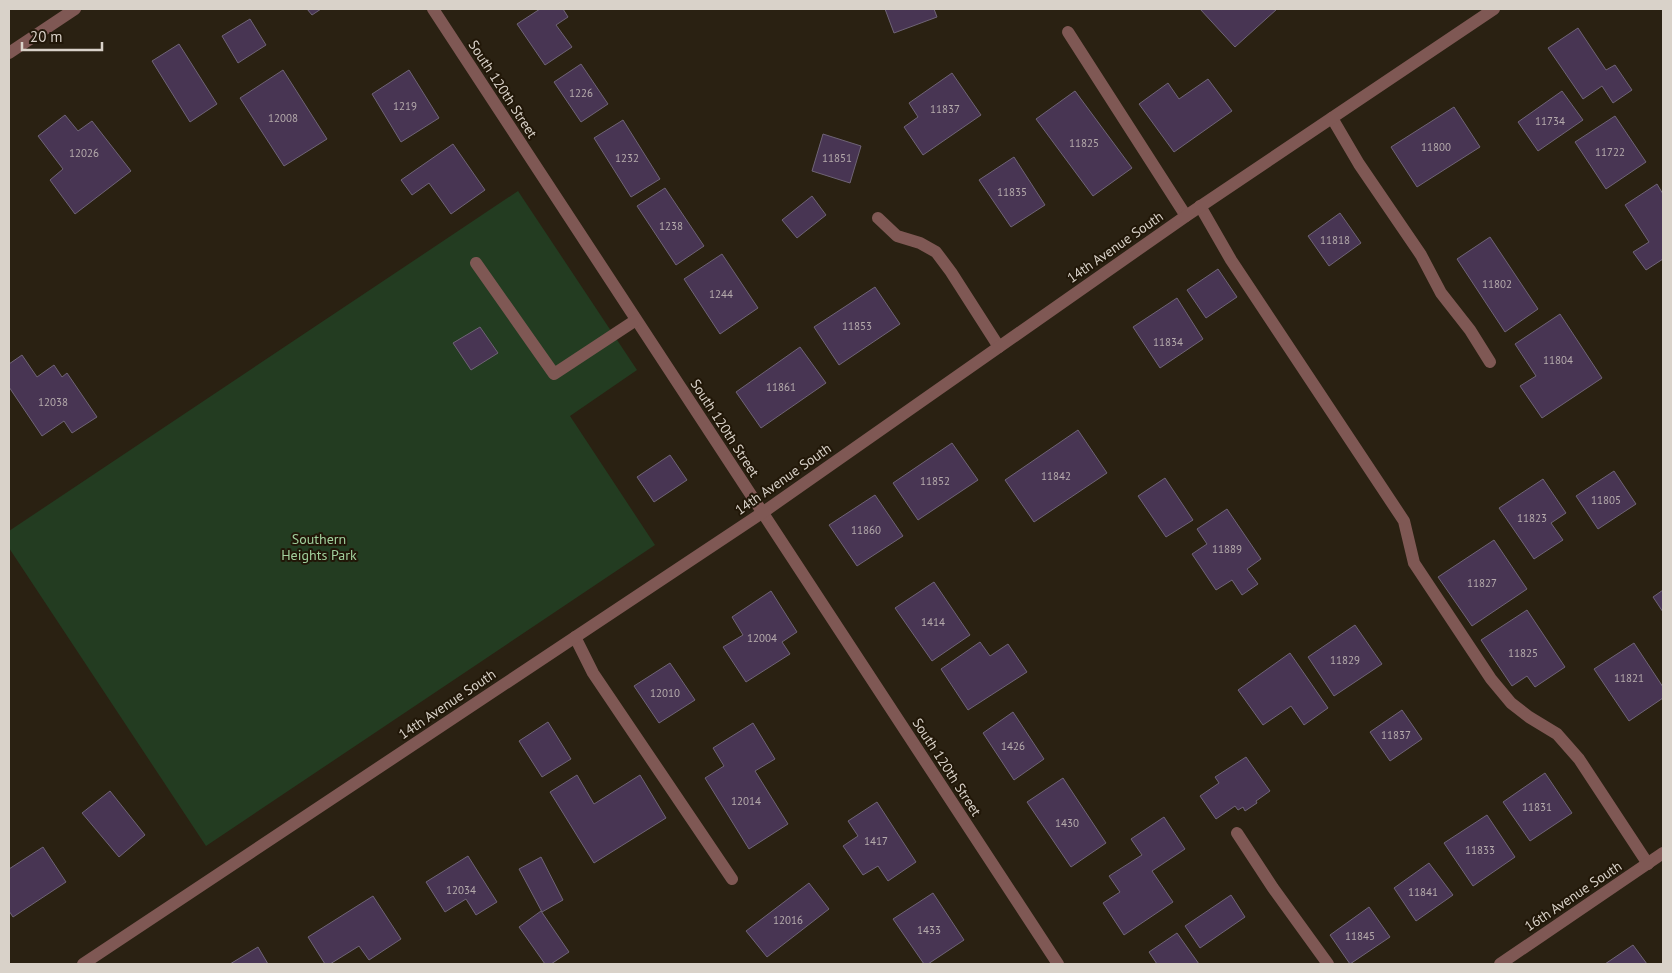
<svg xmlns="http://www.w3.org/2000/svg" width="1672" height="973" viewBox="0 0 1672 973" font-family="'PT Sans',sans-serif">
  <rect width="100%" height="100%" fill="#2a2112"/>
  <polygon fill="#233c21" points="518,191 637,370 570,416 655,545 206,846 9,548 9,531"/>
  <g fill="#483553" stroke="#6f6476">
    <polygon points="307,9 321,9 312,15"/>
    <polygon points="540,9 563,9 568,17 556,25 572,47 545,65 517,24"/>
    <polygon points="885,9 934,9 937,17 894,33"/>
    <polygon points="1200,9 1277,9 1235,47"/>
    <polygon points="250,19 266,45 238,63 222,36"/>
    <polygon points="1578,28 1606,70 1615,65 1632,90 1613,103 1602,86 1583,99 1548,48"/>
    <polygon points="179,44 217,104 190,122 152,61"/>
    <polygon points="581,64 608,104 581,122 554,82"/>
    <polygon points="283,70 327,139 284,166 240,98"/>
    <polygon points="409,70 439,118 401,142 372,94"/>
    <polygon points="952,73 981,115 923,155 904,127 918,117 909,103"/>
    <polygon points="1208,79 1232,111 1174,152 1139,104 1168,83 1179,99"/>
    <polygon points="1075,91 1132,168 1093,196 1036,119"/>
    <polygon points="1562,91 1583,120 1538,151 1518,122"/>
    <polygon points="1454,107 1480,147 1417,187 1391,147"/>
    <polygon points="65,115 78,131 92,121 131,171 75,214 50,180 63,169 38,136"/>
    <polygon points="1615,116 1646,162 1606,189 1575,142"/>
    <polygon points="623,120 660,179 631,197 594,138"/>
    <polygon points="823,134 861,146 850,183 812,171"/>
    <polygon points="453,144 485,190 451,214 429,183 412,195 401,180"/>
    <polygon points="1014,157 1045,205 1011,227 979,180"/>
    <polygon points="1657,184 1663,194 1663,259 1646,270 1633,252 1649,242 1625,205"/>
    <polygon points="665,188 704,246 676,265 637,206"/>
    <polygon points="812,196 826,215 797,238 782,220"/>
    <polygon points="1340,213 1361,243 1329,266 1308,236"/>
    <polygon points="1490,237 1538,309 1505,332 1457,259"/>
    <polygon points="722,254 758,308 720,334 684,279"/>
    <polygon points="1218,269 1237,297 1206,318 1187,290"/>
    <polygon points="875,287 900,324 839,365 814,327"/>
    <polygon points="1177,298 1203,339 1160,368 1133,327"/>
    <polygon points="1560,314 1602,378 1542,418 1520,386 1536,376 1515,344"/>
    <polygon points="480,327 498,353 471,370 453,343"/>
    <polygon points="800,347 826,383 761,428 736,392"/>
    <polygon points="22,355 37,377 54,365 62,377 67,373 97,417 72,433 64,421 42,436 9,387 9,364"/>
    <polygon points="1078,430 1107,473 1034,522 1005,480"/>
    <polygon points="952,443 978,480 918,520 893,483"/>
    <polygon points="670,455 687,480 654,502 637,477"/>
    <polygon points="1614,471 1636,504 1598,529 1576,496"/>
    <polygon points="1165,478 1193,520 1166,537 1138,496"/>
    <polygon points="1543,479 1566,513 1551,523 1563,540 1534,559 1499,508"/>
    <polygon points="875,495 903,536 857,566 829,525"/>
    <polygon points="1227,509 1261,559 1247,569 1258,584 1242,595 1232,580 1216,590 1192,554 1207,544 1197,529"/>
    <polygon points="1494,540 1527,589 1472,626 1438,577"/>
    <polygon points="934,582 970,635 932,661 895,608"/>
    <polygon points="1663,590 1663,612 1653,597"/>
    <polygon points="771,591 797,632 782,642 790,654 746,682 723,647 743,635 732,617"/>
    <polygon points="1527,610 1565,667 1535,687 1527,676 1512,686 1481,640"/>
    <polygon points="1355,625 1382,664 1334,696 1308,657"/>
    <polygon points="980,642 990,656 1008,644 1027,672 968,710 941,669"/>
    <polygon points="1634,643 1663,687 1663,698 1629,721 1594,669"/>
    <polygon points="1290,653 1328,708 1304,725 1291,706 1263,725 1238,690"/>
    <polygon points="670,663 695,700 659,723 634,686"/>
    <polygon points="1402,710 1422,739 1390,761 1370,732"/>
    <polygon points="1013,712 1044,759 1014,780 983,733"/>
    <polygon points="548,722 571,759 542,777 519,741"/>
    <polygon points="753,723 775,759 755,771 788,824 749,849 705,778 724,766 713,748"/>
    <polygon points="1246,757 1270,791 1256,801 1257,803 1245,811 1243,807 1238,810 1235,806 1216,819 1200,796 1219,783 1215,777"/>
    <polygon points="1545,773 1572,813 1530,841 1503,802"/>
    <polygon points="577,775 594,804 640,775 666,818 594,863 550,792"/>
    <polygon points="1063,778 1106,843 1071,867 1027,802"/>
    <polygon points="110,791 145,835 119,857 82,813"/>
    <polygon points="877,802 916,862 888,881 878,866 863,875 843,846 858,836 848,821"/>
    <polygon points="1487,815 1515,857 1473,886 1444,843"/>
    <polygon points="1164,817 1185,849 1152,871 1173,902 1124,935 1103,903 1120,892 1109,876 1142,855 1131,839"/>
    <polygon points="43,847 66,882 13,917 9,911 9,869"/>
    <polygon points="468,856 497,902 476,915 466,899 445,912 426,882"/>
    <polygon points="541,857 563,900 542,912 519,869"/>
    <polygon points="1429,863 1453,895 1416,921 1394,888"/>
    <polygon points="809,883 829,909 767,957 746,931"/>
    <polygon points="933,893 964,940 928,964 924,964 893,919"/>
    <polygon points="1231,895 1245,917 1200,948 1185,926"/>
    <polygon points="373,896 401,939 369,960 359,946 330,964 325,964 308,937"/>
    <polygon points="1369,907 1390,937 1350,964 1330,935"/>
    <polygon points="541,911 569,952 551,964 545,964 519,927"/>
    <polygon points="1177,933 1199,964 1157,964 1149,952"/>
    <polygon points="1633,945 1647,964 1605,964"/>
    <polygon points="258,947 268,964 230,964"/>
  </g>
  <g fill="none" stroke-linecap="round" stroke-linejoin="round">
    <g stroke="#7f5854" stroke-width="12">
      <polyline points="433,9 1058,964"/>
      <polyline points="1068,32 1186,216"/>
      <polyline points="9,53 75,9"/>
      <polyline points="1332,118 1359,164 1421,255 1441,293 1470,330 1490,362"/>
      <polyline points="1200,206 1231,260 1404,521 1414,563 1491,679 1511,703 1529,717 1557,734 1579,759 1648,864"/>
      <polyline points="878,218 897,236 920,243 936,252 951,272 999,347"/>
      <polyline points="476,263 554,374 636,320"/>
      <polyline points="575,637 593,673 732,879"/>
      <polyline points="1237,833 1273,888 1328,964"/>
      <polyline points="83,964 762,513 1186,216 1494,9"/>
      <polyline points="1500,964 1663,853"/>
    </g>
  </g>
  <g text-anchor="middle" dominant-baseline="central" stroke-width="4" stroke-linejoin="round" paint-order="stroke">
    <g font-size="11" fill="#b5abac">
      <text x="581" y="93">1226</text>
      <text x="405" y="106">1219</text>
      <text x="945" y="109">11837</text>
      <text x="283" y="118">12008</text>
      <text x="1550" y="121">11734</text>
      <text x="1084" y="143">11825</text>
      <text x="1436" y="147">11800</text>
      <text x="1610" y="152">11722</text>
      <text x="84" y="153">12026</text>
      <text x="627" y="158">1232</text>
      <text x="837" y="158">11851</text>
      <text x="1012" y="192">11835</text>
      <text x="671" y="226">1238</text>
      <text x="1335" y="240">11818</text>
      <text x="1497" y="284">11802</text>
      <text x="721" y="294">1244</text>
      <text x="857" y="326">11853</text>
      <text x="1168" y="342">11834</text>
      <text x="1558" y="360">11804</text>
      <text x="781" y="387">11861</text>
      <text x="53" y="402">12038</text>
      <text x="1056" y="476">11842</text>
      <text x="935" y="481">11852</text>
      <text x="1606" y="500">11805</text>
      <text x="1532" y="518">11823</text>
      <text x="866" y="530">11860</text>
      <text x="1227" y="549">11889</text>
      <text x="1482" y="583">11827</text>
      <text x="933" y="622">1414</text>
      <text x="762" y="638">12004</text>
      <text x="1523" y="653">11825</text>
      <text x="1345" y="660">11829</text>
      <text x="1629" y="678">11821</text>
      <text x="665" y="693">12010</text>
      <text x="1396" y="735">11837</text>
      <text x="1013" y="746">1426</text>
      <text x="746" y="801">12014</text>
      <text x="1537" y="807">11831</text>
      <text x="1067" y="823">1430</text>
      <text x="876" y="841">1417</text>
      <text x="1480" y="850">11833</text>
      <text x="461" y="890">12034</text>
      <text x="1423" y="892">11841</text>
      <text x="788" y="920">12016</text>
      <text x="929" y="930">1433</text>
      <text x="1360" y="936">11845</text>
    </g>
    <g font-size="14" fill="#d9d2c9" stroke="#211708">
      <text transform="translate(503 89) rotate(57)">South 120th Street</text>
      <text transform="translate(1115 247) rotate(-35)">14th Avenue South</text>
      <text transform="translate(725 428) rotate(57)">South 120th Street</text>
      <text transform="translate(783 479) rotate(-35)">14th Avenue South</text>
      <text transform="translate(447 704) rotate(-34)">14th Avenue South</text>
      <text transform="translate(947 767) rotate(57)">South 120th Street</text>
      <text transform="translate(1573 896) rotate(-34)">16th Avenue South</text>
    </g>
    <g font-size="14" fill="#a1d09d" stroke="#211708">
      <text x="319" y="539">Southern<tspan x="319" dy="16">Heights Park</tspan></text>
    </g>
  </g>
  <rect width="1672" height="973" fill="none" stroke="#d9d2c9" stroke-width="20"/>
  <path d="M22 42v8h80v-8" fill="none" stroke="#d9d2c9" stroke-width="2.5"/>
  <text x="30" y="42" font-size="15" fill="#d9d2c9" stroke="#211708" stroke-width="4" paint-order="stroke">20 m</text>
</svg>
